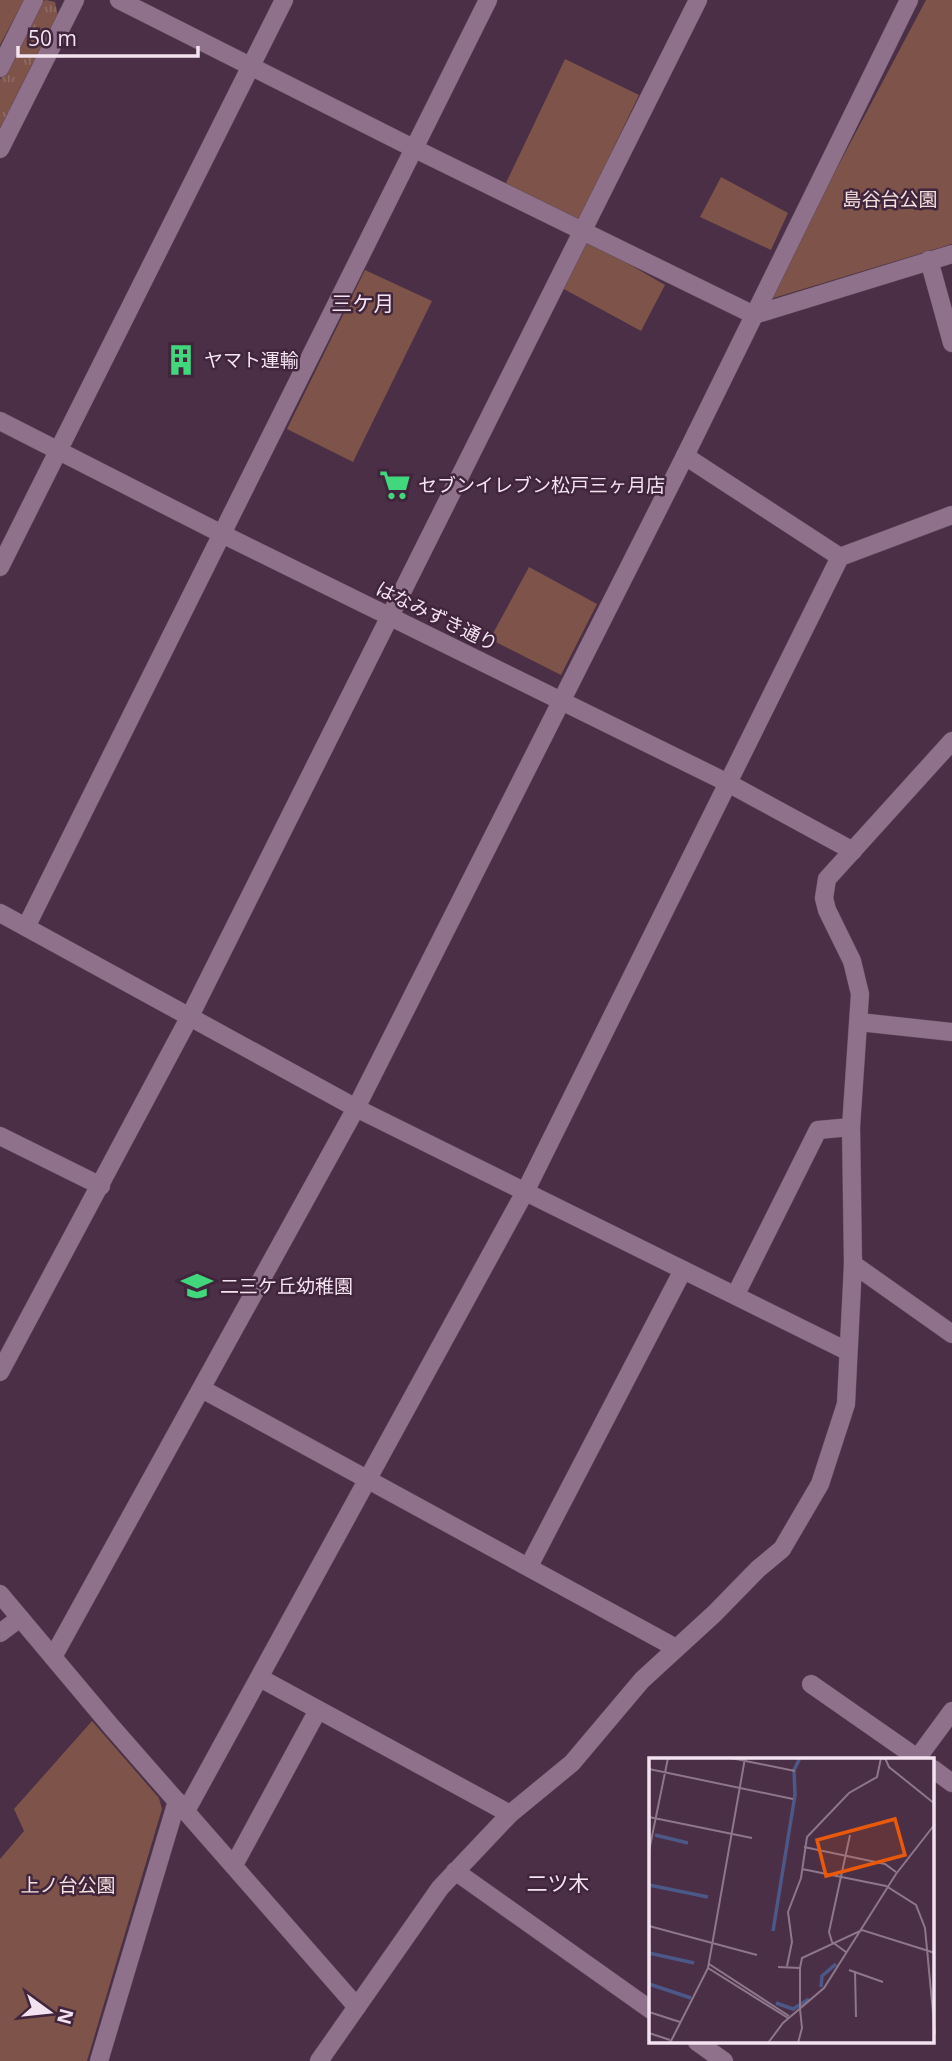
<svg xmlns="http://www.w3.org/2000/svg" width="952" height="2061" viewBox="0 0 952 2061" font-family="'Open Sans','Noto Sans JP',sans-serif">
  <defs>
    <pattern id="grass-tufts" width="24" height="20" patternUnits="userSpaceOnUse" patternTransform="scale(1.75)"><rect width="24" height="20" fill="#7d534a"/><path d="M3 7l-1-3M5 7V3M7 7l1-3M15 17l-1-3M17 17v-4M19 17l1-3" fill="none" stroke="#906b64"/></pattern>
  </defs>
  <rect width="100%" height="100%" fill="#4a2f46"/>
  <polygon fill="url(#grass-tufts)" points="46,0 55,2 58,16 0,131 0,80 38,2"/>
  <g fill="#7d534a">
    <polygon points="0,0 24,0 0,45"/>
    <polygon points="926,0 952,0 952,244 767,300"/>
    <polygon points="565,59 639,95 578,222 505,185"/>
    <polygon points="721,177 788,213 771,250 700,217"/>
    <polygon points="586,239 665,285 641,331 562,288"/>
    <polygon points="365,270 432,301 353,462 287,429"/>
    <polygon points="529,567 597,604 561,675 490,639"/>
    <polygon points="92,1721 159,1798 162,1809 87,2061 0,2061 0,1859 24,1831 14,1809"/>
  </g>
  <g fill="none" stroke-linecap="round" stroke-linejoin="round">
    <defs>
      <g id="minor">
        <polyline points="119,0 413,148 754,315 952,254"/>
        <polyline points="929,260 952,343"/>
        <polyline points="685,456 840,557"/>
        <polyline points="0,567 284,0"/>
        <polyline points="0,913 356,1108 847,1351"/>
        <polyline points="26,927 488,0"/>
        <polyline points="859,1022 952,1032"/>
        <polyline points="0,1136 101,1186"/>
        <polyline points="853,1264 952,1334"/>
        <polyline points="736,1294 818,1130 851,1127"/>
        <polyline points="202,1389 676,1648"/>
        <polyline points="529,1566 683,1270"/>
        <polyline points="0,1594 110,1725 357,2007"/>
        <polyline points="0,1633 20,1618"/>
        <polyline points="53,1657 356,1108 685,456 909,0"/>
        <polyline points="260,1678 510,1814"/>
        <polyline points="811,1684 920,1760"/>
        <polyline points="916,1760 952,1711"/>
        <polyline points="933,1769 952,1783"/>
        <polyline points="186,1811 526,1190 840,557 952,515"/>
        <polyline points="234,1865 318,1710"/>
        <polyline points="455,1871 651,2010"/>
        <polyline points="697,2042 724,2061"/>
        <polyline points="99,2061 177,1801"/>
        <polyline points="319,2061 440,1888 510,1814 572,1763 642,1680 714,1614 758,1569 782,1549 820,1484 846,1404 853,1264 851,1127 860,994 852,961 827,910 824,898 827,879 952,741"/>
      </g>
      <g id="tertiary">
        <polyline points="0,68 34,0"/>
        <polyline points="0,149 75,0"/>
        <polyline points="0,421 222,534 728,783 853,851"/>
        <polyline points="0,1372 189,1018 698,0"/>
      </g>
    </defs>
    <use href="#minor" stroke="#634c5f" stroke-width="19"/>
    <use href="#tertiary" stroke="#634c5f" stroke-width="19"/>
    <use href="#minor" stroke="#90718b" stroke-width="18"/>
    <use href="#tertiary" stroke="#90718b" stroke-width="18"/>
  </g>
  <defs>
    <symbol id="building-bare" viewBox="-9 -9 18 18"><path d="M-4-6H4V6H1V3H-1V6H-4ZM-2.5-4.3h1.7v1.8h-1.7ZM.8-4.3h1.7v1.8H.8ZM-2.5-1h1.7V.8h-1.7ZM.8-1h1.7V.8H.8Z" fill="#41d77c" stroke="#40253c" stroke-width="2.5" paint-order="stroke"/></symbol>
    <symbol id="supermarket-bare" viewBox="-9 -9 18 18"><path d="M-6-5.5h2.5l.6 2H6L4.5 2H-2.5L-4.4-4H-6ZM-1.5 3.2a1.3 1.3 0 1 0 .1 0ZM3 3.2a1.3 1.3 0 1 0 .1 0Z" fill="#41d77c" stroke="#40253c" stroke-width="2.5" paint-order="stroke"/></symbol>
    <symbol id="school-bare" viewBox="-9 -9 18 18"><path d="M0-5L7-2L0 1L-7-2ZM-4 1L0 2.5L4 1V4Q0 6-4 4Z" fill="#41d77c" stroke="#40253c" stroke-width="2.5" paint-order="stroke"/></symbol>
  </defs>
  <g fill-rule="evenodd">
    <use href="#building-bare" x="159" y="338" width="44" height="44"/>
    <use href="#supermarket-bare" x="373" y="463" width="44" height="44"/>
    <use href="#school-bare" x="175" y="1264" width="44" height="44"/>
  </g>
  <g text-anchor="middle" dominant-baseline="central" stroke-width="5" stroke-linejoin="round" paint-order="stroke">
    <g font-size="19" fill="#f3dfdb" stroke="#40253c">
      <text x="890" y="199">島谷台公園</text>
      <text x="68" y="1885">上ノ台公園</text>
    </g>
    <g font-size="19" fill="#f3e2f0" stroke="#40253c" text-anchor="start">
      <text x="204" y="360">ヤマト運輸</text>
      <text x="418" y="485">セブンイレブン松戸三ヶ月店</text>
      <text x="220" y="1286">二三ケ丘幼稚園</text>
    </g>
    <g font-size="19" fill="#f3e2f0" stroke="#40253c">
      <text transform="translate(437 616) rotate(26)">はなみずき通り</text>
    </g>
    <g font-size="21" fill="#f3e2f0" stroke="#40253c">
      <text x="363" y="303">三ケ月</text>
      <text x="558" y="1883">二ツ木</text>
    </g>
  </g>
  <g transform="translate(649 1758)">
    <rect width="285" height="285" fill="#4a2f46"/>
    <path fill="none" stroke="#4c5888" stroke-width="3.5" d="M6 77 39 85M0 127 59 139M124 173 146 37 145 12 151 0M0 195 45 205M0 226 42 240M172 229 173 218 187 206M127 245 144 251 160 241"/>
    <path fill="none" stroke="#8e778a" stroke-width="2" d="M82 0 146 13M236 0 240 9 286 46M0 11 144 41M0 59 103 80M155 89 236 106 247 114M0 93 19 0M153 111 237 128 267 147 276 170 286 276M0 168 108 197M197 194 183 184 180 174 201 77M60 206 140 258M138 208 143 184 139 154 152 120 158 79 200 35 228 19 232 0M129 209 151 210V251M59 210 139 260M151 210 153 200 213 172 286 195M200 212 234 224M206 213 207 259M0 254 31 264M0 275 21 282M21 285 59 210 96 0M119 285 134 265 175 230 247 116 286 66M149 285 153 270 151 251"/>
    <path fill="#e8590c" fill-opacity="0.15" stroke="#e8590c" stroke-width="3.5" d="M246 61 256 97 177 118 168 82Z"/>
    <rect width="285" height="285" fill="none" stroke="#f3e2f0" stroke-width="3.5"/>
  </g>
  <g transform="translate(49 2012) rotate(105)" stroke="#40253c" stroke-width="5" paint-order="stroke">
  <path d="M0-5L12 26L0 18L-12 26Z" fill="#f3e2f0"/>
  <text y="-10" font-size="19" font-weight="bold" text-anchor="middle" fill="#f3e2f0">N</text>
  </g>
  <path d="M18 46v10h180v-10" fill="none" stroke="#f3e2f0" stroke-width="3.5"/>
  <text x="28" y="46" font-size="21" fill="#f3e2f0" stroke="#40253c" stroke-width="5" paint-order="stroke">50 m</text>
</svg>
